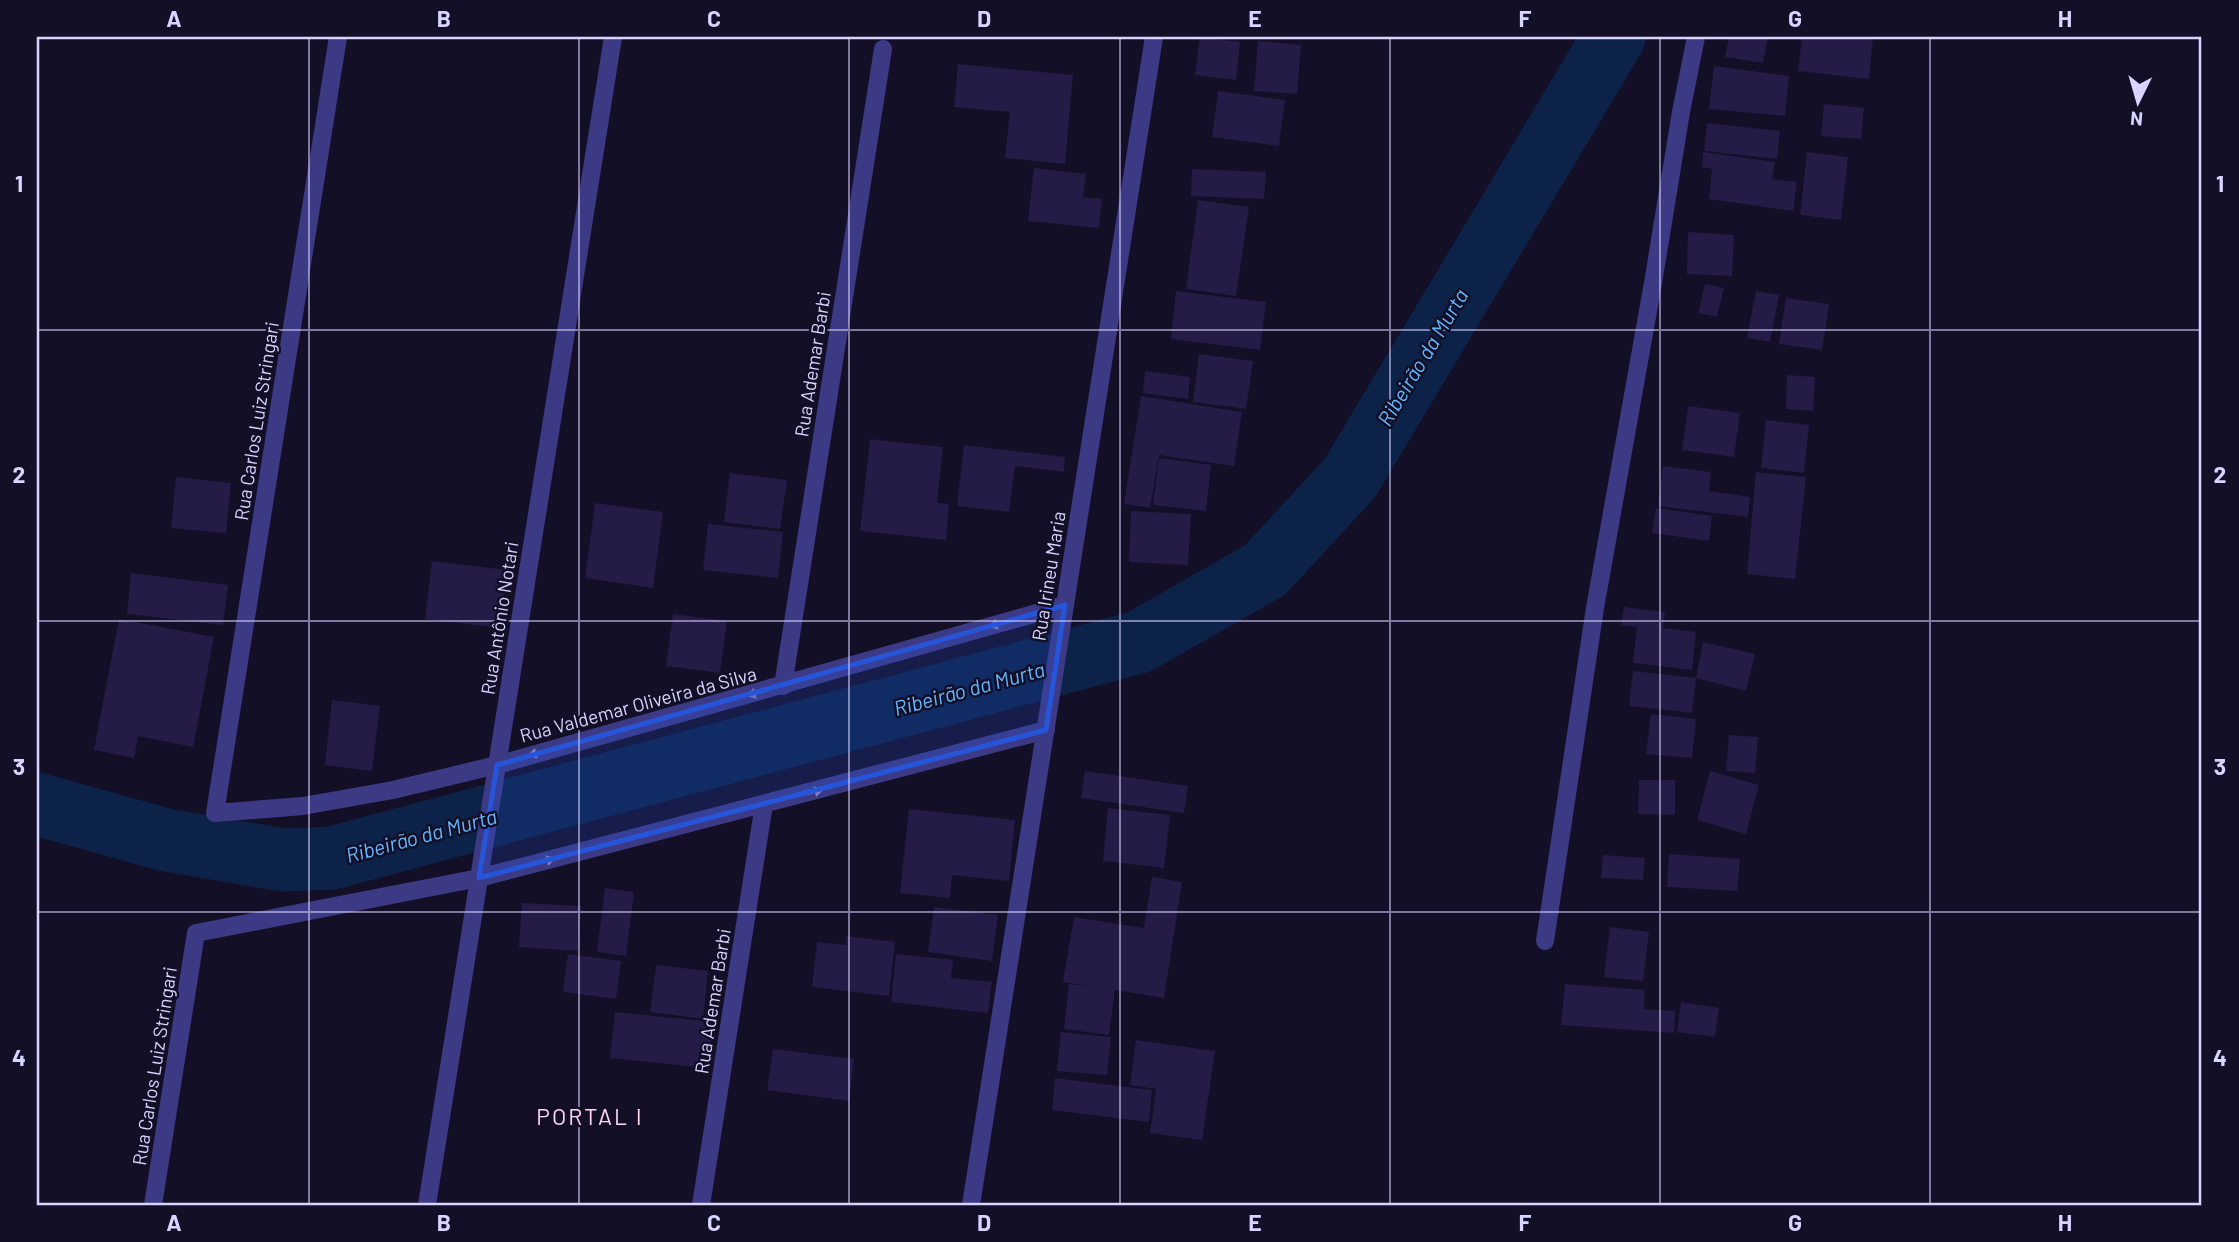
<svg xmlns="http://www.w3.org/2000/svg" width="2239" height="1242" viewBox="0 0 2239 1242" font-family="Barlow,sans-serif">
  <rect width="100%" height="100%" fill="#130f26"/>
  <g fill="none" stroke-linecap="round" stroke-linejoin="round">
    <polyline stroke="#0c2248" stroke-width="63" points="37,804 166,840 283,860 332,858 1139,642 1265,570 1350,478 1614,37"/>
  </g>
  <g fill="#241b47">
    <polygon points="1200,37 1240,42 1236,80 1195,75"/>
    <polygon points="1729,37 1768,37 1763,63 1725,57"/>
    <polygon points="1802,37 1873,38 1869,79 1798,71"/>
    <polygon points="1258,41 1301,45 1297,94 1254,91"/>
    <polygon points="958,64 1073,75 1065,164 1005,158 1010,112 954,107"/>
    <polygon points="1714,66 1789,76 1785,116 1709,109"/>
    <polygon points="1218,91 1285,100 1279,146 1212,137"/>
    <polygon points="1824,104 1864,108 1861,139 1821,136"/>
    <polygon points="1707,123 1780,131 1777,159 1704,151"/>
    <polygon points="1703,152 1775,162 1772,179 1797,182 1793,211 1709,199 1712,169 1702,167"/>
    <polygon points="1807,152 1848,157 1841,220 1800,215"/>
    <polygon points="1034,168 1086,174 1083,197 1102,199 1099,228 1028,221"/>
    <polygon points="1192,169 1266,172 1264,199 1191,196"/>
    <polygon points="1198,200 1249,207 1236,296 1186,289"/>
    <polygon points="1688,232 1734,235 1732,276 1687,274"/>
    <polygon points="1705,284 1724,288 1717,317 1698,313"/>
    <polygon points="1176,291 1266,302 1260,350 1171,339"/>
    <polygon points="1756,291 1779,295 1770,342 1747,338"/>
    <polygon points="1786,298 1829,304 1822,350 1779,344"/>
    <polygon points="1199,354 1253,361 1246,409 1193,402"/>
    <polygon points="1145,371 1190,377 1188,399 1143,393"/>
    <polygon points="1787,375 1815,377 1813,411 1786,409"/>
    <polygon points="1141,396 1242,412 1234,466 1159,455 1150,508 1124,504"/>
    <polygon points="1688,406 1740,413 1734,457 1682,450"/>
    <polygon points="1766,420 1809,425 1804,473 1761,468"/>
    <polygon points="870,439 943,447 937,503 949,504 946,540 860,531"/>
    <polygon points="964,445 1065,457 1064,472 1015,466 1009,512 957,506"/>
    <polygon points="1159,458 1211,465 1206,511 1153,505"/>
    <polygon points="1663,466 1711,472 1709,491 1750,497 1748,517 1658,506"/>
    <polygon points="1756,472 1806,477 1795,579 1747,574"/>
    <polygon points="730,473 787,480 780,529 724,522"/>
    <polygon points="176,477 231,483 226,533 171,528"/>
    <polygon points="595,503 663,512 653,588 585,578"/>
    <polygon points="1656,508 1712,516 1709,541 1652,533"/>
    <polygon points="1131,511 1191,514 1188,565 1129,562"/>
    <polygon points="708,524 783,532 778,578 703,570"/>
    <polygon points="432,561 507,570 500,628 425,619"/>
    <polygon points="131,573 228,585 223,625 127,614"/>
    <polygon points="1624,607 1665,612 1663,628 1696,632 1692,670 1633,663 1637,627 1621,625"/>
    <polygon points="673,614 727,621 720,673 666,666"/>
    <polygon points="119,619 214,637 193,747 138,736 134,758 94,750"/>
    <polygon points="1703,642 1755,654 1746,691 1696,678 1692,713 1629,706 1633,671 1696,678"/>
    <polygon points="332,700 380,706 372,771 325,765"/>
    <polygon points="1651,714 1696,719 1692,758 1646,754"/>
    <polygon points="1729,735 1758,737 1755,773 1726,771"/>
    <polygon points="1085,771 1188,786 1184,813 1081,798"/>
    <polygon points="1710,771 1759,785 1746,834 1697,820"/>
    <polygon points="1639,780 1675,780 1675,815 1638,814"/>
    <polygon points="1108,808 1170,815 1164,868 1103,861"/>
    <polygon points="909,809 1015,820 1009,881 952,875 950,898 900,893"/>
    <polygon points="1669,854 1740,859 1737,891 1667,887"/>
    <polygon points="1603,855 1645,858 1643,880 1601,878"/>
    <polygon points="1152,877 1182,882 1164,998 1115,990 1109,1035 1064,1029 1069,984 1091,986 1063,982 1074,917 1144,928"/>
    <polygon points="605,888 634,892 626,956 597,952"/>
    <polygon points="522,903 581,906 578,951 519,947"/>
    <polygon points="934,907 998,915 992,961 928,952"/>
    <polygon points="1610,927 1649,932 1643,981 1604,977"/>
    <polygon points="847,936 895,942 889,996 812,987 817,942 846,945"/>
    <polygon points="568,954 621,961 616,999 563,992"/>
    <polygon points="896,954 953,960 951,978 992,982 988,1013 891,1002"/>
    <polygon points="656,965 708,971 703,1019 650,1012"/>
    <polygon points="1565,984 1645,990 1644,1009 1675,1011 1674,1033 1561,1025"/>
    <polygon points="1681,1002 1719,1008 1715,1037 1677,1032"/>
    <polygon points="615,1012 713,1022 708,1068 610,1058"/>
    <polygon points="1061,1032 1111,1037 1107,1075 1057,1071"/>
    <polygon points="1136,1040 1215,1051 1202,1140 1150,1133 1156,1089 1130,1085"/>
    <polygon points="773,1049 854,1059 849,1101 767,1090"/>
    <polygon points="1055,1078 1152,1090 1149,1122 1052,1110"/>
  </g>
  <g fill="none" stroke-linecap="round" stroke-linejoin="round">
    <g stroke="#3d3a85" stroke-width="18">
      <polyline points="338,37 215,813 303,806 393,790 497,765 1065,605"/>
      <polyline points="783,686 883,49"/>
      <polyline points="1545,941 1595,608 1653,283 1681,112 1696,37"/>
      <polyline points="153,1205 196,933 479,878 1046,730"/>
      <polyline points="427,1205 613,37"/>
      <polyline points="701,1205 764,804"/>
      <polyline points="971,1205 1154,37"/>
    </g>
  </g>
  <defs><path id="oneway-solid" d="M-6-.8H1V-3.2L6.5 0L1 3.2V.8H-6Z" transform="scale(1.75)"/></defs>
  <g fill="#837fbc">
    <use href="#oneway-solid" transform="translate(999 624) rotate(164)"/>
    <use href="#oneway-solid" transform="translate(757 693) rotate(165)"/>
    <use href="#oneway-solid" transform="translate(538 753) rotate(165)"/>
    <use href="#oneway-solid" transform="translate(813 792) rotate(-15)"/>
    <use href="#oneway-solid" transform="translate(545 861) rotate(-15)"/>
  </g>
  <path fill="#2655da" fill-opacity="0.2" stroke="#2655da" stroke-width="5" stroke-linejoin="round" d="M1065 605 1046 730 479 878 497 765Z"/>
  <path fill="none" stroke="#d9d4ff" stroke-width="2" stroke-opacity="0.55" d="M309 37V1205M579 37V1205M849 37V1205M1120 37V1205M1390 37V1205M1660 37V1205M1930 37V1205M37 330H2202M37 621H2202M37 912H2202"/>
  <g text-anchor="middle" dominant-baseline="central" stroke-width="5" stroke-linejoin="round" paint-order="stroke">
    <g font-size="19" fill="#d9d4ff" stroke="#130f26">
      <text transform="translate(812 364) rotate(-81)">Rua Ademar Barbi</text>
      <text transform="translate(256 421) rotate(-81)">Rua Carlos Luiz Stringari</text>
      <text transform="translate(1048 576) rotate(-81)">Rua Irineu Maria</text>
      <text transform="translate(499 618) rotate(-81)">Rua Antônio Notari</text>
      <text transform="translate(638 704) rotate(-15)">Rua Valdemar Oliveira da Silva</text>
      <text transform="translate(712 1001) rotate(-81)">Rua Ademar Barbi</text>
      <text transform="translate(154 1066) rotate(-81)">Rua Carlos Luiz Stringari</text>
    </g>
    <g font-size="21" font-style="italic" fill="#62b6ff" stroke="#130f26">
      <text transform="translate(1422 357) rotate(-59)">Ribeirão da Murta</text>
      <text transform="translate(969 688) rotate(-15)">Ribeirão da Murta</text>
      <text transform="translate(421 835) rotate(-15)">Ribeirão da Murta</text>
    </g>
    <g font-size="23" letter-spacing="2" fill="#ffd6f0" stroke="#130f26">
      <text x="590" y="1116">PORTAL I</text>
    </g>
  </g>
  <rect width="2239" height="1242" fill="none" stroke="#130f26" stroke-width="77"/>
  <g transform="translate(2138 102) rotate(185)" stroke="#130f26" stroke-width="5" paint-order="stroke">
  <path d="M0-5L12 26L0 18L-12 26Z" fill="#d9d4ff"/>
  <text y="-10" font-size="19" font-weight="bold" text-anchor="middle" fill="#d9d4ff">N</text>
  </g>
  <rect x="38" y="38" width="2162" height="1166" fill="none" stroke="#d9d4ff" stroke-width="2.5"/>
  <g font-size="23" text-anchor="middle" font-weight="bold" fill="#d9d4ff">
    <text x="174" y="27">A</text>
    <text x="444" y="27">B</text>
    <text x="714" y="27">C</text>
    <text x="984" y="27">D</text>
    <text x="1255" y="27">E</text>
    <text x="1525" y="27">F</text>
    <text x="1795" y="27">G</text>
    <text x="2065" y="27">H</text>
    <text x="19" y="192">1</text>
    <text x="2220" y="192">1</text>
    <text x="19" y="483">2</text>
    <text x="2220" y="483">2</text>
    <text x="19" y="775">3</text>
    <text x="2220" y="775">3</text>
    <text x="19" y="1066">4</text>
    <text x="2220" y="1066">4</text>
    <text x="174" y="1231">A</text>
    <text x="444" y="1231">B</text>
    <text x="714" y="1231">C</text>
    <text x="984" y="1231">D</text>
    <text x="1255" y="1231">E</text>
    <text x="1525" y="1231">F</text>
    <text x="1795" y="1231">G</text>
    <text x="2065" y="1231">H</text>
  </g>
</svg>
